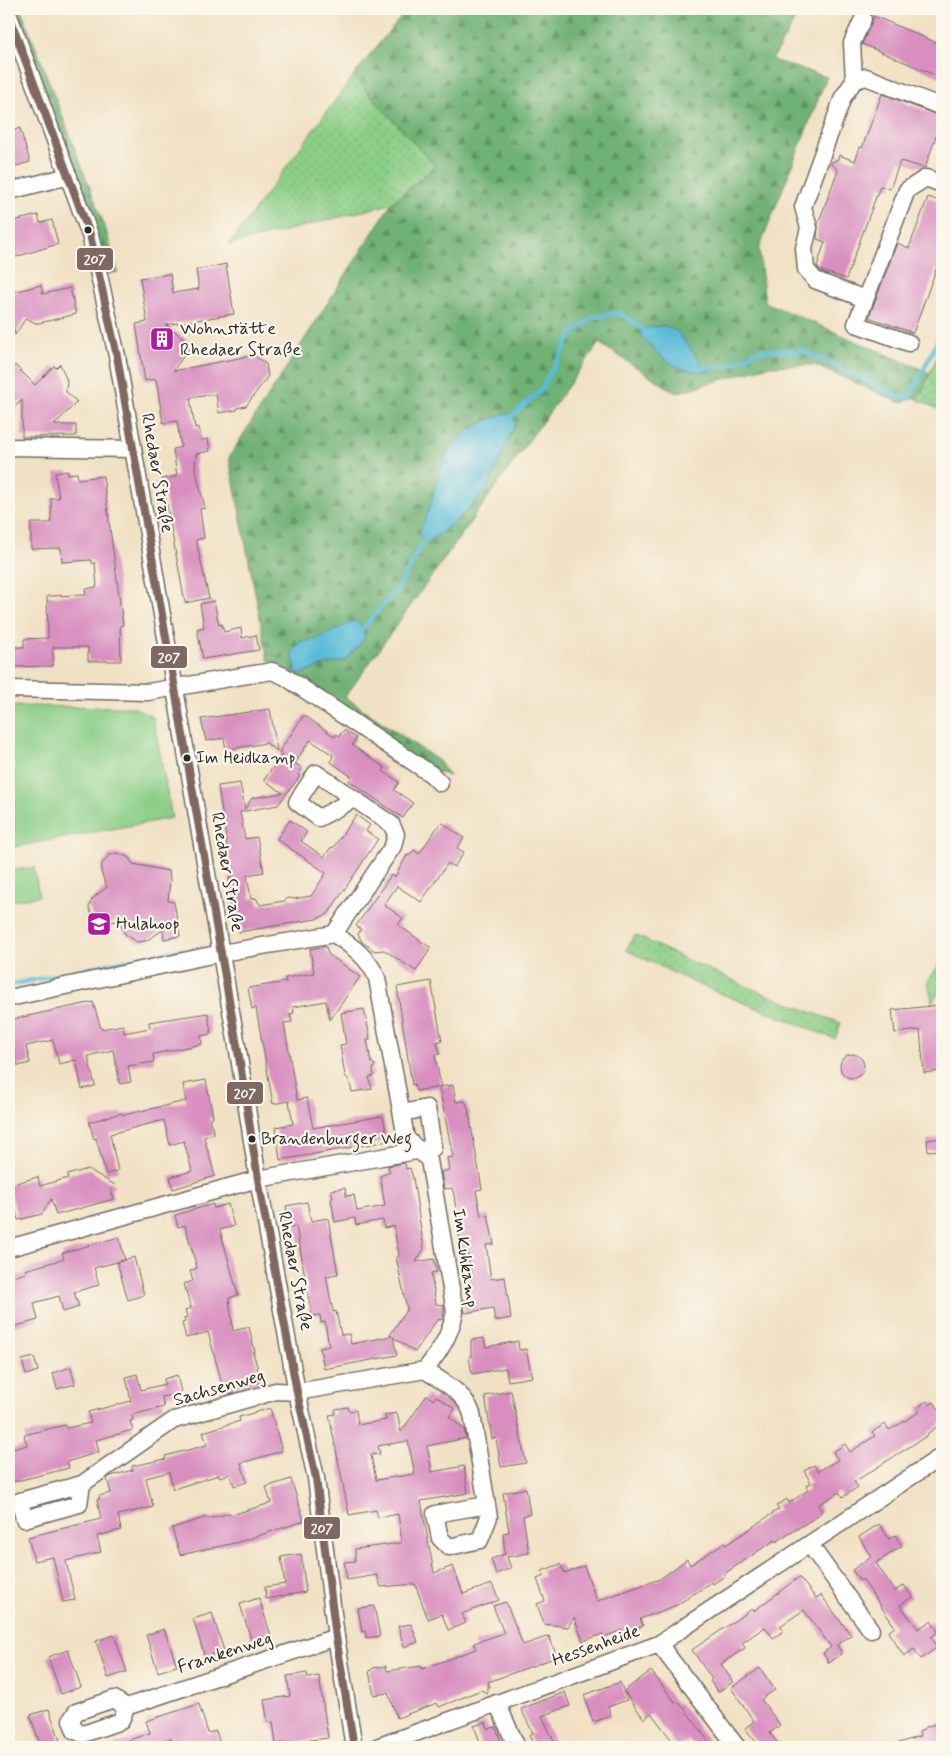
<svg xmlns="http://www.w3.org/2000/svg" width="951" height="1756" viewBox="0 0 951 1756" font-family="Mynerve,sans-serif">
  <defs>
    <pattern id="grass-dots" width="8" height="8" patternUnits="userSpaceOnUse" patternTransform="scale(1.25)"><rect width="8" height="8" fill="#8bce87"/><path d="M2 2h.1M6 6h.1" fill="none" stroke="#78b175" stroke-width="1.8" stroke-linecap="round"/></pattern>
    <pattern id="forest-firs" width="22" height="20" patternUnits="userSpaceOnUse" patternTransform="scale(1.25)"><rect width="22" height="20" fill="#70b174"/><path d="M5 1l3.5 6h-7zM16 11l3.5 6h-7z" fill="#5c905f"/></pattern>
  </defs>
  <rect width="100%" height="100%" fill="#fbf7ec"/>
  <filter id="ink" filterUnits="userSpaceOnUse"><feTurbulence type="fractalNoise" baseFrequency=".02" numOctaves="2"/><feDisplacementMap in="SourceGraphic" scale="10" xChannelSelector="R" yChannelSelector="G"/><feConvolveMatrix kernelMatrix="1 2 1 2 8 2 1 2 1" color-interpolation-filters="sRGB"/></filter>
  <filter id="wash" filterUnits="userSpaceOnUse"><feTurbulence type="fractalNoise" baseFrequency=".0096" numOctaves="4" result="noise"/><feDisplacementMap in="SourceGraphic" scale="20" xChannelSelector="R" yChannelSelector="G"/><feGaussianBlur stdDeviation="1.12" result="paint"/><feColorMatrix in="noise" values="0 0 0 0 0 0 0 0 0 0 0 0 0 0 0 0 0 1.4 0 .05"/><feComposite in="paint" operator="in"/></filter>
  <g filter="url(#wash)">
    <rect width="100%" height="100%" fill="#f1e1c4"/>
    <g fill="url(#grass-dots)" stroke="#5b7c59">
      <polygon points="353,76 436,165 391,204 229,245"/>
      <polygon points="942,345 942,411 915,398 921,393"/>
      <path d="M635 935C703 968 770 998 841 1023L835 1039 699 985 626 950Z"/>
      <polygon points="942,961 942,988 932,1002 928,981"/>
    </g>
    <g fill="url(#forest-firs)" stroke="#4e6e50">
      <path d="M12 9H21L105 227 118 272 108 274C84 183 46 96 12 9Z"/>
      <path d="M407 9H801L772 60 827 77 759 249 765 302 930 373C922 392 921 396 901 403L814 365 769 366 676 393 599 343 345 697 439 761 449 776 433 770 268 660 229 457 391 204 435 166 353 76Z"/>
    </g>
    <g fill="#8bce87" stroke="#5b7c59">
      <polygon points="9,706 134,707 153,717 172,818 9,848"/>
      <polygon points="34,867 39,896 9,901 9,871"/>
    </g>
    <g fill="#59bbd8" stroke="#427382">
      <path d="M665 326 677 331 708 372C673 371 663 359 640 335L642 328Z"/>
      <path d="M505 413 512 416 516 423C506 441 500 461 491 480 478 504 451 526 428 542L423 541 419 534 431 503 437 478 448 451 469 429Z"/>
      <polygon points="356,620 363,628 365,638 345,661 324,665 302,674 297,673 292,653 301,641 315,640"/>
    </g>
    <g fill="none" stroke-linecap="round" stroke-linejoin="round">
      <g stroke="#59bbd8" stroke-width="4.5">
        <polyline points="700,367 728,367 759,350 804,351 897,396 907,398 913,392 942,331"/>
        <polyline points="509,419 540,391 573,333 593,317 620,313 645,331"/>
        <polyline points="363,628 398,588 426,537"/>
        <polyline points="9,985 182,949"/>
      </g>
    </g>
    <g id="blocks">
      <g fill="#d88fc0" fill-rule="evenodd">
        <polygon points="874,16 942,45 942,78 862,44"/>
        <polygon points="882,94 942,117 942,119 925,168 900,161 890,189 880,186 846,279 819,270 817,266 825,242 817,239 818,224 838,170 830,163 838,159 839,155 855,161 860,147 862,148"/>
        <polygon points="20,128 30,162 9,168 9,132"/>
        <polygon points="928,197 942,202 942,253 913,333 869,317 897,243 909,248"/>
        <polygon points="38,215 40,223 52,220 58,244 9,259 9,222"/>
        <polygon points="226,264 234,314 166,325 192,344 173,371 254,355 266,364 268,376 246,406 237,408 237,410 219,413 216,394 190,398 195,428 199,427 201,440 208,439 210,451 196,454 195,468 205,508 200,509 204,538 196,540 209,598 185,603 162,479 177,476 173,449 181,447 177,421 163,423 156,379 145,381 136,324 147,322 140,278 170,274 173,293 199,289 196,270"/>
        <polygon points="41,285 43,294 70,288 76,314 40,323 35,323 26,318 15,335 11,318 9,319 9,293"/>
        <polygon points="60,364 67,381 66,392 77,402 54,425 76,425 76,436 22,437 22,400 9,413 9,371 15,365 35,385 54,366 56,368"/>
        <polygon points="68,471 68,474 77,473 78,479 103,476 123,625 120,626 121,661 88,661 88,647 53,647 53,666 9,667 9,647 24,647 24,639 48,638 47,596 86,595 85,589 97,587 95,563 92,563 91,560 62,562 61,548 31,549 31,523 51,523 51,498 59,498 55,473"/>
        <polygon points="214,601 219,625 222,624 224,632 241,628 242,638 256,635 259,650 203,659 197,629 204,627 200,604"/>
        <polygon points="270,709 277,751 266,743 226,750 224,738 206,741 201,719"/>
        <polygon points="304,715 335,737 337,734 339,736 344,730 356,738 352,745 385,768 383,771 399,782 394,790 413,803 403,818 349,781 352,777 331,762 333,755 310,740 295,763 302,768 298,775 300,776 278,805 240,812 245,839 257,837 264,872 247,875 251,899 256,898 260,905 284,901 288,898 294,899 311,896 326,873 277,839 290,820 307,832 301,841 324,857 331,847 333,848 356,815 370,825 366,831 378,839 328,914 316,919 239,932 229,878 232,878 218,786 240,783 245,809 252,798 283,793 264,780 282,754 279,752"/>
        <polygon points="441,822 464,838 457,848 464,852 454,867 448,863 421,902 397,886 384,905 403,918 398,925 431,948 416,971 384,950 375,951 362,942 358,934 361,929 356,926 391,875 395,877 407,855 409,856 414,850 419,854"/>
        <polygon points="118,853 128,857 133,864 169,871 170,880 168,901 174,902 180,936 164,939 163,930 146,941 137,942 125,934 119,920 104,924 93,918 89,907 92,899 107,887 101,872 102,864 109,855"/>
        <polygon points="326,946 328,954 360,977 330,1020 326,1001 293,1007 294,1013 290,1014 292,1022 284,1023 297,1100 307,1098 313,1128 383,1116 388,1141 280,1160 276,1127 293,1124 289,1101 273,1104 256,1008 252,1009 248,988 286,982 285,978 314,973 310,949"/>
        <polygon points="431,981 442,1041 437,1042 440,1054 435,1055 441,1087 416,1091 414,1084 412,1085 397,987"/>
        <polygon points="93,1002 101,1029 123,1025 124,1033 150,1028 149,1022 208,1013 211,1034 201,1036 202,1044 153,1054 154,1062 128,1066 131,1082 120,1084 113,1050 88,1056 95,1086 82,1089 76,1060 59,1064 53,1040 26,1046 30,1063 18,1066 12,1039 9,1040 9,1020"/>
        <polygon points="942,1005 942,1071 924,1073 920,1030 895,1033 892,1010"/>
        <polygon points="364,1009 369,1032 370,1040 367,1040 371,1062 375,1065 373,1069 374,1076 369,1077 372,1089 352,1092 349,1080 345,1076 340,1045 346,1044 341,1013"/>
        <circle cx="852" cy="1066" r="12"/>
        <polygon points="206,1080 213,1117 209,1118 214,1134 204,1137 215,1176 173,1189 170,1177 192,1171 184,1141 170,1145 164,1120 110,1134 118,1171 106,1174 96,1138 94,1139 89,1122 122,1113 123,1115 186,1101 183,1084"/>
        <polygon points="453,1085 456,1102 465,1101 468,1108 482,1189 476,1190 481,1216 488,1215 494,1244 486,1245 491,1279 505,1277 511,1318 495,1321 493,1308 465,1313 463,1300 470,1299 466,1279 472,1278 467,1253 463,1254 460,1242 454,1195 452,1188 444,1189 441,1172 449,1170 447,1158 453,1157 439,1087"/>
        <polygon points="942,1138 942,1150 928,1151 927,1140"/>
        <polygon points="405,1163 406,1169 410,1168 413,1178 424,1249 416,1262 434,1259 437,1272 431,1273 436,1304 444,1305 443,1319 437,1320 415,1352 393,1337 397,1355 324,1369 320,1348 329,1346 325,1322 321,1323 320,1315 312,1316 296,1226 290,1227 286,1206 307,1202 311,1221 328,1218 338,1274 326,1276 333,1312 336,1311 341,1335 349,1334 351,1344 392,1336 390,1335 407,1309 396,1257 399,1256 394,1226 384,1228 383,1220 356,1225 355,1218 335,1222 331,1199 333,1198 331,1190 345,1188 346,1196 354,1195 357,1211 385,1206 380,1176 390,1172 388,1166"/>
        <polygon points="88,1169 115,1185 111,1190 114,1199 56,1215 51,1199 42,1214 18,1220 9,1185 38,1177 40,1186 68,1178 67,1175"/>
        <polygon points="213,1204 214,1208 228,1204 234,1226 220,1230 238,1295 229,1298 233,1331 249,1327 255,1352 253,1352 261,1381 224,1391 208,1332 186,1338 182,1323 185,1322 184,1318 187,1317 185,1310 191,1308 184,1284 193,1281 190,1271 197,1268 185,1225 178,1227 175,1215"/>
        <polygon points="119,1237 125,1260 94,1268 99,1285 74,1292 79,1307 63,1312 59,1296 34,1303 38,1320 9,1328 9,1278 26,1273 25,1270 64,1259 62,1253"/>
        <polygon points="134,1257 144,1295 128,1300 117,1262"/>
        <polygon points="484,1338 486,1347 518,1341 519,1350 526,1349 532,1377 508,1381 506,1368 472,1374 469,1357 471,1357 471,1340"/>
        <polygon points="34,1357 38,1371 26,1375 22,1360"/>
        <polygon points="71,1367 75,1384 57,1389 53,1373"/>
        <polygon points="137,1374 141,1390 165,1384 164,1379 177,1375 181,1392 162,1397 164,1407 132,1415 133,1420 130,1421 133,1430 96,1440 99,1452 67,1462 69,1468 13,1482 9,1467 9,1450 27,1445 24,1435 65,1425 66,1428 91,1423 88,1412 131,1401 126,1377"/>
        <polygon points="511,1391 526,1463 501,1467 496,1438 492,1439 485,1396"/>
        <path d="M427 1395 433 1400 436 1396 455 1409 449 1417 464 1429 466 1438 427 1446 432 1472 464 1466 468 1493 421 1501 434 1573 453 1566 463 1594 492 1584 499 1600 462 1614 466 1623 448 1630 442 1614 428 1619 415 1584 381 1587 377 1575 347 1580 344 1562 355 1561V1549L401 1543V1536L398 1514 378 1518 376 1510 349 1515 329 1415 335 1414V1409L348 1407 349 1411 356 1410 358 1425 386 1420 385 1415 397 1413 401 1432ZM408 1441 415 1474 376 1480 371 1455 380 1454 378 1446Z"/>
        <polygon points="927,1401 929,1405 934,1402 942,1414 942,1423 927,1434 928,1435 854,1482 858,1487 843,1497 839,1492 818,1505 822,1511 816,1517 776,1542 775,1540 724,1574 725,1576 713,1584 712,1582 677,1605 640,1619 643,1626 623,1634 622,1630 604,1637 603,1634 583,1641 574,1617 568,1627 544,1624 537,1604 545,1601 537,1579 544,1576 542,1571 560,1564 565,1573 584,1566 597,1601 660,1579 687,1559 690,1565 724,1543 726,1545 779,1509 776,1506 787,1499 789,1503 808,1490 806,1486 811,1483 804,1471 814,1465 818,1471 838,1460 833,1452 845,1444 850,1452 875,1436 872,1432 885,1424 889,1430 900,1424 919,1412 917,1408"/>
        <polygon points="270,1408 282,1451 241,1463 247,1482 234,1486 230,1474 220,1477 219,1475 173,1489 169,1472 146,1478 153,1507 118,1515 121,1530 97,1536 101,1552 66,1561 75,1600 63,1602 53,1557 34,1561 28,1537 101,1519 97,1499 100,1499 99,1496 111,1493 107,1479 111,1476 133,1470 132,1466 166,1459 165,1456 207,1445 203,1432 240,1421 239,1417 243,1416"/>
        <polygon points="291,1479 304,1521 239,1542 180,1555 172,1528 207,1517 208,1519 230,1513 231,1515 271,1503 266,1487"/>
        <polygon points="526,1488 530,1514 523,1516 529,1553 507,1557 511,1568 496,1574 491,1559 505,1554 503,1533 509,1532 503,1493"/>
        <polygon points="879,1524 889,1539 895,1535 902,1546 876,1563 895,1591 904,1585 912,1597 900,1605 918,1629 931,1621 938,1632 931,1637 938,1647 921,1659 914,1649 904,1656 888,1632 895,1627 862,1579 860,1581 852,1570 871,1557 859,1537"/>
        <polygon points="301,1554 306,1592 266,1599 265,1587 285,1584 281,1557"/>
        <polygon points="799,1577 816,1598 821,1595 851,1635 837,1645 842,1654 829,1663 823,1653 831,1647 804,1610 780,1626 784,1631 773,1638 765,1627 742,1643 745,1648 721,1664 733,1682 718,1692 710,1681 712,1679 692,1650 752,1609 754,1611"/>
        <polygon points="259,1598 271,1636 252,1642 240,1604"/>
        <polygon points="506,1602 523,1645 549,1636 557,1657 488,1682 490,1687 487,1687 487,1693 481,1690 439,1707 437,1703 397,1718 388,1693 374,1695 369,1672 373,1668 386,1666 387,1671 421,1666 422,1669 476,1649 474,1643 504,1633 493,1606"/>
        <polygon points="374,1606 380,1636 366,1638 365,1631 362,1632 358,1608"/>
        <polygon points="212,1613 224,1651 205,1657 193,1619"/>
        <polygon points="411,1624 418,1642 404,1647 398,1626"/>
        <polygon points="164,1629 177,1666 158,1672 146,1635"/>
        <polygon points="114,1635 127,1672 108,1678 96,1641"/>
        <polygon points="68,1650 81,1687 61,1694 48,1657"/>
        <polygon points="760,1668 775,1690 761,1699 780,1725 770,1733 781,1747 760,1747 745,1728 754,1721 731,1688"/>
        <polygon points="651,1671 676,1703 678,1702 684,1708 713,1747 695,1747 689,1740 677,1747 651,1713 644,1719 624,1691"/>
        <polygon points="307,1673 308,1678 319,1676 328,1738 276,1744 273,1722 268,1723 264,1700 290,1696 287,1676"/>
        <polygon points="620,1682 627,1700 608,1707 611,1716 593,1722 584,1695"/>
        <polygon points="565,1692 570,1706 542,1716 557,1747 534,1747 529,1735 533,1733 521,1709"/>
        <polygon points="199,1704 208,1733 216,1731 221,1747 173,1747 171,1738 145,1747 114,1747 114,1745 150,1733 146,1721"/>
        <polygon points="49,1709 60,1741 41,1747 30,1715"/>
        <polygon points="486,1722 488,1729 496,1727 503,1747 482,1747 474,1726"/>
        <polygon points="942,1722 942,1747 893,1747 893,1745 920,1736 919,1732 926,1727"/>
      </g>
    </g>
  </g>
  <g filter="url(#ink)">
    <use href="#blocks" fill-opacity="0" stroke="#706b61" stroke-width="1"/>
    <g fill="none" stroke-linecap="round" stroke-linejoin="round">
      <defs>
        <g id="minor">
          <polyline points="9,16 90,235 117,356 239,1057 258,1179 297,1392 316,1478 336,1637 354,1747"/>
          <polyline points="854,81 852,43 863,19"/>
          <polyline points="9,191 69,176"/>
          <polyline points="865,299 815,280 806,269 804,248 809,228 803,207 843,97 854,81 866,77 942,107"/>
          <polyline points="909,343 856,324 907,190 926,178 942,184"/>
          <polyline points="9,447 133,449"/>
          <polyline points="9,689 148,692 272,671 284,676 431,774 440,783"/>
          <polyline points="334,934 393,846 396,834 391,824 316,773 297,802 319,818 354,799"/>
          <path d="M9 998 221 953 334 934C353 947 368 957 377 978L406 1138 429 1160 455 1312C450 1336 440 1351 425 1370L297 1392 276 1391 174 1420 82 1484 20 1501 24 1519 79 1504 82 1484"/>
          <polyline points="9,1248 258,1179 433,1148 427,1108 402,1113"/>
          <path d="M425 1370C442 1382 465 1392 472 1414L487 1505 489 1517 480 1540 449 1547 440 1538 435 1514 487 1505"/>
          <polyline points="810,1545 871,1630"/>
          <polyline points="659,1644 737,1747"/>
          <polyline points="497,1703 517,1747"/>
          <polyline points="126,1707 121,1721 83,1734 75,1731 71,1720 76,1712 114,1699 126,1707 336,1637"/>
          <polyline points="377,1747 659,1644 942,1456"/>
        </g>
      </defs>
      <use href="#minor" stroke="#706b61" stroke-width="19"/>
      <use href="#minor" stroke="#fff" stroke-width="16"/>
      <defs>
        <polyline id="bus-1" points="9,16 90,235 117,356 239,1057 258,1179 297,1392 316,1478 336,1637 354,1747"/>
      </defs>
      <use href="#bus-1" stroke="#fbf7ec" stroke-width="11"/>
      <use href="#bus-1" stroke="#7e6861" stroke-width="8"/>
    </g>
  </g>
  <defs>
    <symbol id="building-square" viewBox="-11 -11 22 22"><rect x="-9" y="-9" width="18" height="18" rx="4" fill="#b5179e" stroke="#fbf7ec"/><path d="M-4-6H4V6H1V3H-1V6H-4ZM-2.5-4.3h1.7v1.8h-1.7ZM.8-4.3h1.7v1.8H.8ZM-2.5-1h1.7V.8h-1.7ZM.8-1h1.7V.8H.8Z" fill="#fff"/></symbol>
    <symbol id="school-square" viewBox="-11 -11 22 22"><rect x="-9" y="-9" width="18" height="18" rx="4" fill="#b5179e" stroke="#fbf7ec"/><path d="M0-5L7-2L0 1L-7-2ZM-4 1L0 2.5L4 1V4Q0 6-4 4Z" fill="#fff"/></symbol>
  </defs>
  <g fill-rule="evenodd">
    <use href="#building-square" x="148" y="325" width="28" height="28"/>
    <use href="#school-square" x="85" y="910" width="28" height="28"/>
  </g>
  <g fill="#2b2b2b" stroke="#fbf7ec" stroke-width="2">
    <circle cx="88" cy="230" r="4.5"/>
    <circle cx="187" cy="758" r="4.5"/>
    <circle cx="252" cy="1139" r="4.5"/>
  </g>
  <g text-anchor="middle" dominant-baseline="central" stroke-width="4.5" stroke-linejoin="round" paint-order="stroke">
    <g font-size="17" fill="#2b2b2b" stroke="#fbf7ec" text-anchor="start">
      <text x="196" y="758">Im Heidkamp</text>
      <text x="261" y="1139">Brandenburger Weg</text>
    </g>
    <g font-size="18" fill="#2b2b2b" stroke="#fbf7ec" text-anchor="start">
      <text x="180" y="329">Wohnstätte<tspan x="180" dy="21">Rhedaer Straße</tspan></text>
      <text x="116" y="924">Hulahoop</text>
    </g>
    <g font-size="18" fill="#2b2b2b" stroke="#fbf7ec">
      <text transform="translate(157 473) rotate(80)">Rhedaer Straße</text>
      <text transform="translate(227 872) rotate(80)">Rhedaer Straße</text>
      <text transform="translate(465 1258) rotate(82)">Im Kuhkamp</text>
      <text transform="translate(295 1271) rotate(79)">Rhedaer Straße</text>
      <text transform="translate(219 1388) rotate(-16)">Sachsenweg</text>
      <text transform="translate(596 1646) rotate(-20)">Hessenheide</text>
      <text transform="translate(225 1653) rotate(-18)">Frankenweg</text>
    </g>
  </g>
  <g stroke="#fbf7ec" stroke-width="2">
    <rect x="76" y="247" width="38" height="24" rx="5" fill="#7e6861"/>
    <rect x="150" y="645" width="38" height="24" rx="5" fill="#7e6861"/>
    <rect x="226" y="1081" width="38" height="24" rx="5" fill="#7e6861"/>
    <rect x="303" y="1516" width="38" height="24" rx="5" fill="#7e6861"/>
  </g>
  <g font-size="14" text-anchor="middle" font-weight="bold" fill="#fff">
    <text x="95" y="264">207</text>
    <text x="169" y="662">207</text>
    <text x="245" y="1098">207</text>
    <text x="322" y="1533">207</text>
  </g>
  <rect width="951" height="1756" fill="none" stroke="#fbf7ec" stroke-width="30"/>
</svg>
